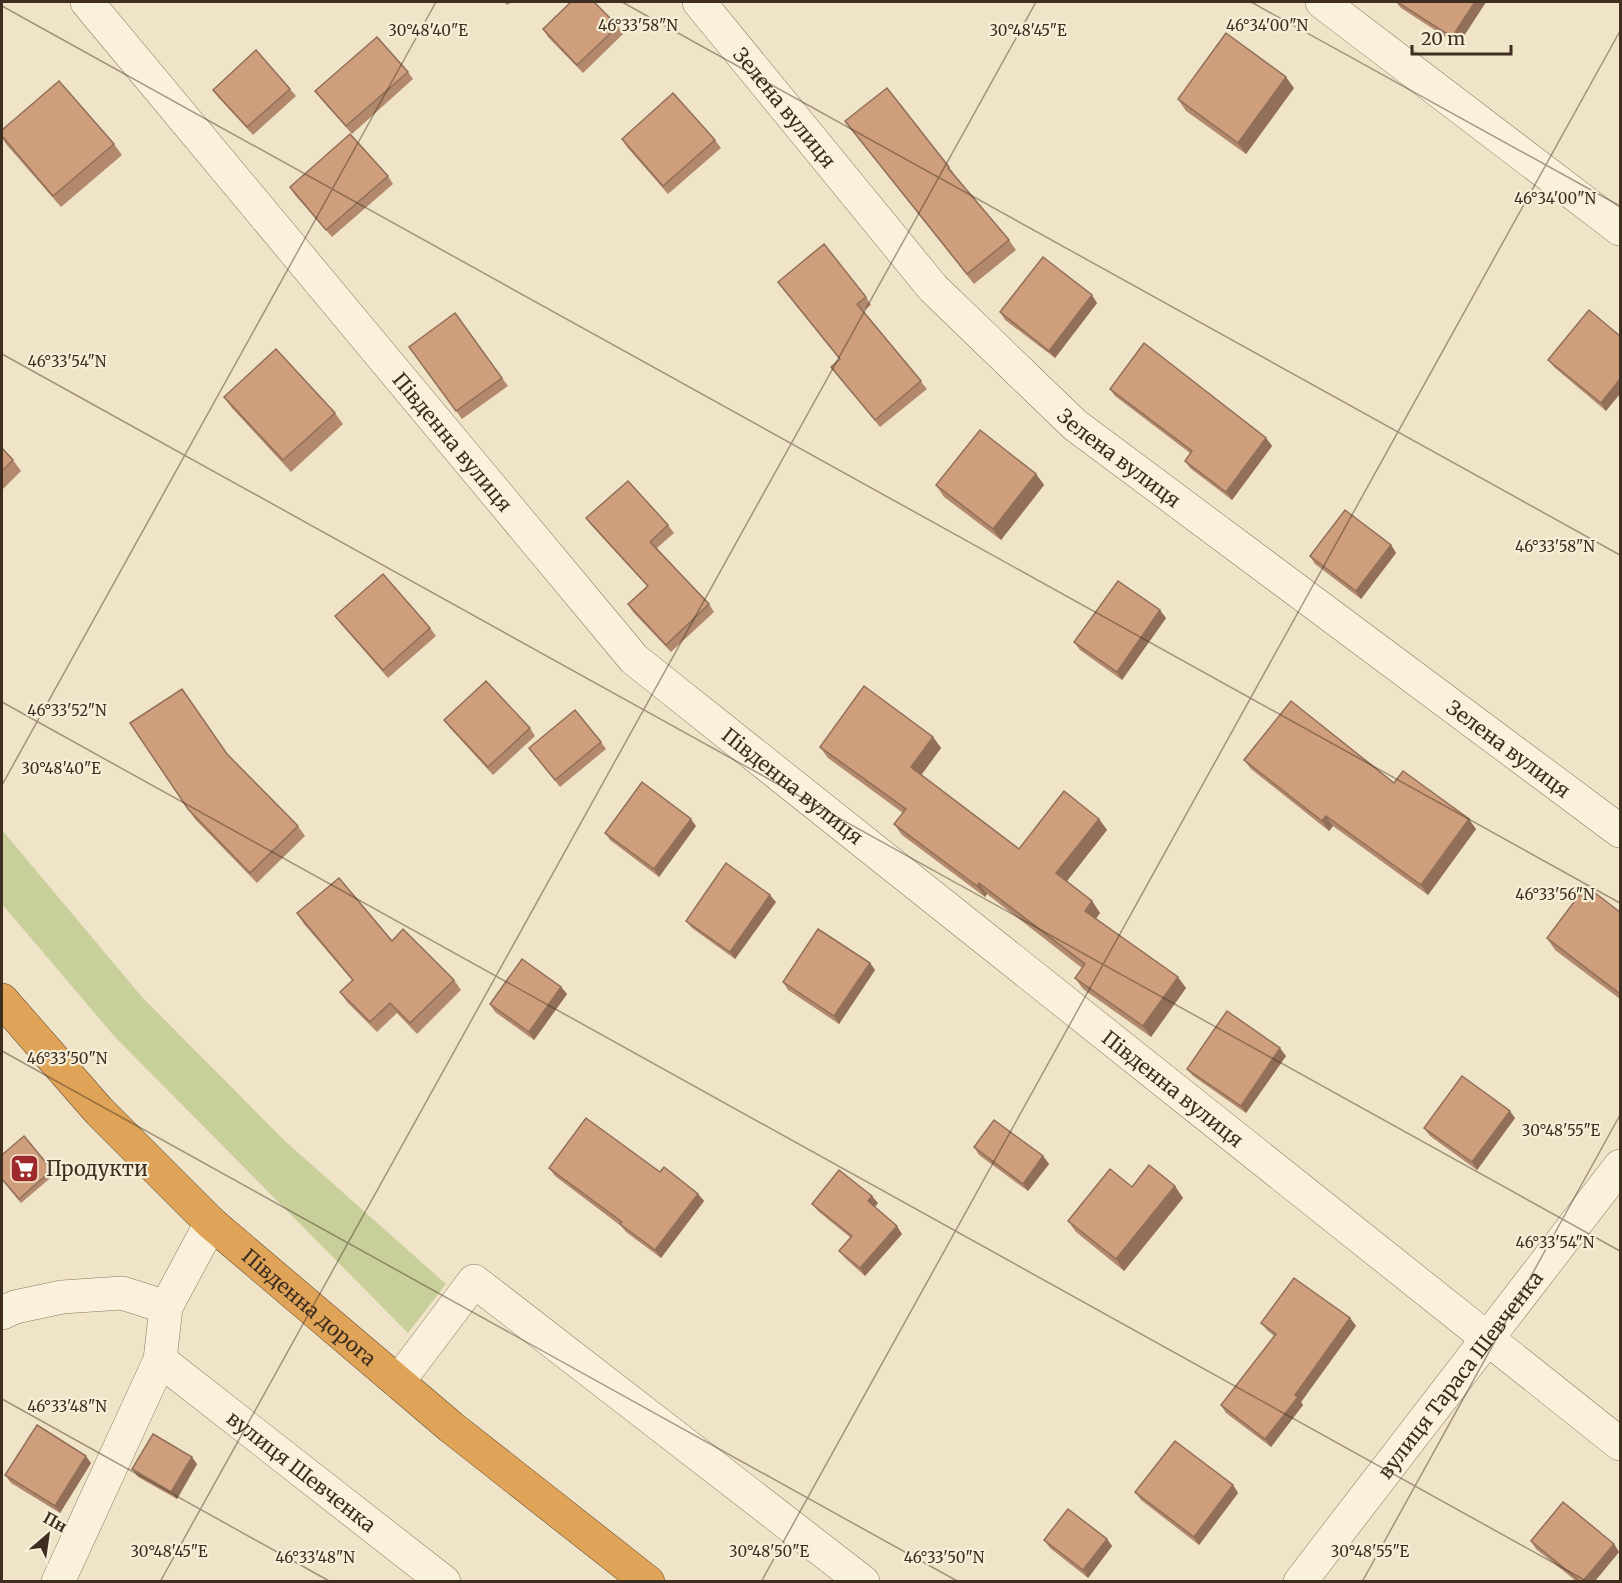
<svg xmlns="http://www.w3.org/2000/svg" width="1622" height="1583" viewBox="0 0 1622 1583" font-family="Merriweather,serif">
  <rect width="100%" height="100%" fill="#f0e4c8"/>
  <polygon fill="#c9cf9b" points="2,830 142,997 285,1141 446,1284 408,1333 114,1036 2,904"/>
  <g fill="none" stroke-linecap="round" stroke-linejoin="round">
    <defs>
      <g id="minor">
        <path id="s1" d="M87 2 634 659 1620 1444"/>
        <path id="s2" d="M699 2 933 288 1075 425 1620 831"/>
        <polyline points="1322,2 1620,229"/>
        <polyline points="2,1313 15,1307 62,1297 122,1293 166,1307"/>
        <path id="s3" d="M160 1360 444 1582"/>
        <polyline points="398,1382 474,1281 863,1582"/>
        <polyline points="58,1582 160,1360 166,1307 211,1223"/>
        <path id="s4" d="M1300 1582 1620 1166"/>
      </g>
      <g id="highway">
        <path id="s5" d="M2 1000 99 1111 211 1223 451 1427 648 1582"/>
      </g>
    </defs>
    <use href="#minor" stroke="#8d765c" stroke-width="34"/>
    <use href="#highway" stroke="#5b4430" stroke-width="34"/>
    <use href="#minor" stroke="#faf1dc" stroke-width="33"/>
    <use href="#highway" stroke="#e0a458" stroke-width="33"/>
  </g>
  <g fill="#b2896c">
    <polygon points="504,2 512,2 507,5"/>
    <polygon points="1396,2 1486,2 1458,45 1401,8"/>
    <polygon points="618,26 623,34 583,73 548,37 543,29"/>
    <polygon points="408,72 413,79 352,134 321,99 315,91"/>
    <polygon points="1294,88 1246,154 1186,111 1178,99"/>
    <polygon points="290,89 296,96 253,135 218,97 213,90"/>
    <polygon points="845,121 949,167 956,177 1009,240 1016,250 974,284"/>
    <polygon points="2,130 114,144 122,155 61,207 6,144 2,137"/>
    <polygon points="622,139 715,140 721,148 668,194 627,147"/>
    <polygon points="388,176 393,184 332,237 295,195 290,187"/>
    <polygon points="778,282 866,297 871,305 863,311 927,389 880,427 831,367 840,359"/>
    <polygon points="1097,303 1055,358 1005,320 1000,312"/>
    <polygon points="455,313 508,386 462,419 409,347"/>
    <polygon points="1620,336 1606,411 1554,367 1548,360"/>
    <polygon points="1110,389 1266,438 1272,446 1232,500 1190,468 1185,461 1190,453 1115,396"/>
    <polygon points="224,397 335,413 343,424 291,472 232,408"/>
    <polygon points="2,448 13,460 21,471 2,490"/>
    <polygon points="1036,474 1044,485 1001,540 944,497 936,485"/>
    <polygon points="586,518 668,525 674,533 657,548 709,604 714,612 671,652 633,612 628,604 647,586 592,526"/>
    <polygon points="1391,545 1396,553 1361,599 1315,564 1310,556"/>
    <polygon points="335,616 430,628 436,636 388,678 341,624"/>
    <polygon points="1166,618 1122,680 1080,650 1074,642"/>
    <polygon points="444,720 530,728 535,736 493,775 449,727"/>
    <polygon points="130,723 227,755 298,826 305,836 257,883 195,819"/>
    <polygon points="933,737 941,748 921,775 1019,849 1099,819 1107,830 1066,881 1092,901 1100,913 1096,919 1186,988 1151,1037 1083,989 1075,978 1082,968 987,894 985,897 902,835 894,824 903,813 828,758 820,747"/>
    <polygon points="601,742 606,749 560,787 529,748"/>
    <polygon points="1244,760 1394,783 1476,829 1428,895 1333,826 1329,831 1251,769"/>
    <polygon points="696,826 659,877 610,840 605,833"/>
    <polygon points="776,902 735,959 692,928 686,921"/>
    <polygon points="1620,912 1620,999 1555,950 1547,938"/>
    <polygon points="297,913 392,941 454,980 461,990 417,1034 397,1013 377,1032 347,1002 340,992 352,980 304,924"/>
    <polygon points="870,963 875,970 839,1024 788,990 783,982"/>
    <polygon points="561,987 567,994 534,1040 495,1012 490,1004"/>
    <polygon points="1286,1056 1246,1113 1193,1076 1187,1069"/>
    <polygon points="1515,1118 1477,1170 1430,1136 1424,1128"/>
    <polygon points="974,1147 1043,1156 1049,1164 1028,1191 979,1155"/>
    <polygon points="2,1155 52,1170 55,1174 21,1203 2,1180"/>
    <polygon points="549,1168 660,1172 698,1194 704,1201 661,1258 626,1232 621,1226 555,1176"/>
    <polygon points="1132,1187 1183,1198 1124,1271 1076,1232 1068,1221"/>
    <polygon points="878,1203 875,1207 902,1234 865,1276 845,1258 839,1251 851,1238 818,1211 812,1204"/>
    <polygon points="1350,1318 1356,1326 1301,1402 1303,1405 1271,1447 1226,1413 1221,1405 1274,1336 1267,1330 1261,1323"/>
    <polygon points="91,1463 60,1513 11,1483 5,1475"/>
    <polygon points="197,1464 177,1499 138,1477 132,1469"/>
    <polygon points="1233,1485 1238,1493 1199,1545 1141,1500 1135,1492"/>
    <polygon points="1107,1539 1112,1546 1088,1578 1050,1548 1044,1540"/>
    <polygon points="1531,1541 1614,1544 1619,1552 1595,1581 1576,1581 1536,1549"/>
  </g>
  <g fill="#916f58">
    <polygon points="1475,2 1486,2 1458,45 1452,37"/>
    <polygon points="1286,77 1294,88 1246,154 1238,143"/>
    <polygon points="1092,295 1097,303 1055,358 1049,351"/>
    <polygon points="1620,379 1620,394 1606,411 1601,403"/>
    <polygon points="1266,438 1272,446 1232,500 1226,492"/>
    <polygon points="1036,474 1044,485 1001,540 993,529"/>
    <polygon points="1391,545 1396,553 1361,599 1356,591"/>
    <polygon points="1160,610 1166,618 1122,680 1117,672"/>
    <polygon points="933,737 941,748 919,778 911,767"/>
    <polygon points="1326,816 1333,826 1329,831 1322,821"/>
    <polygon points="691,819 696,826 659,877 654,869"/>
    <polygon points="1099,819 1107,830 1064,885 1056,873"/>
    <polygon points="1469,819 1476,829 1428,895 1421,885"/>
    <polygon points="979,883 987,894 985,897 977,886"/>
    <polygon points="770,895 776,902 735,959 730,952"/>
    <polygon points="1092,901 1100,913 1093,922 1085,911"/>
    <polygon points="870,963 875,970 839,1024 834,1016"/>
    <polygon points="1178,977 1186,988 1151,1037 1143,1026"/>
    <polygon points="561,987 567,994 534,1040 529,1032"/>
    <polygon points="1280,1048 1286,1056 1246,1113 1241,1106"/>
    <polygon points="1510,1111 1515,1118 1477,1170 1472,1162"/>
    <polygon points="1043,1156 1049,1164 1028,1191 1023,1184"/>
    <polygon points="1175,1186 1183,1198 1124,1271 1116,1259"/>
    <polygon points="698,1194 704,1201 661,1258 655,1250"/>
    <polygon points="872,1196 878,1203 873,1209 868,1201"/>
    <polygon points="897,1226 902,1234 865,1276 860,1268"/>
    <polygon points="1350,1318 1356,1326 1301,1402 1303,1405 1271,1447 1265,1439 1295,1395"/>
    <polygon points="86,1456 91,1463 60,1513 55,1506"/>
    <polygon points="192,1457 197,1464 177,1499 171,1492"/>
    <polygon points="1233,1485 1238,1493 1199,1545 1194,1537"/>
    <polygon points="1107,1539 1112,1546 1088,1578 1083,1570"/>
    <polygon points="1614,1544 1619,1552 1595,1581 1583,1581"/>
  </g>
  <g fill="#cf9f7d" stroke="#916f58" stroke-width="1.5">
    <polygon points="571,2 594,2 618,26 577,65 543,29"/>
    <polygon points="1397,2 1475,2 1452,37"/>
    <polygon points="1226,33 1286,77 1238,143 1178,99"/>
    <polygon points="377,37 408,72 346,126 315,91"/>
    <polygon points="256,50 290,89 247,127 213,90"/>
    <polygon points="59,81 114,144 53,196 2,136 2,130"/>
    <polygon points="887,88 949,167 948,168 1009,240 967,274 845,121"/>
    <polygon points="673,93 715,140 663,186 622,139"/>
    <polygon points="350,134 388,176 326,230 290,187"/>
    <polygon points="824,244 866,297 857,304 921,381 875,420 831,367 840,359 778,282"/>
    <polygon points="1043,257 1092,295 1049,351 1000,312"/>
    <polygon points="1589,310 1620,336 1620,379 1601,403 1548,360"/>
    <polygon points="455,313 502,378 456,411 409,347"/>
    <polygon points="1144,343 1266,438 1226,492 1185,461 1192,451 1110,389"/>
    <polygon points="276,349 335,413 283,460 224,397"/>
    <polygon points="980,430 1036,474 993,529 936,485"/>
    <polygon points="2,448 13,460 2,471"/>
    <polygon points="628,481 668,525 650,542 709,604 666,645 628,604 648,586 586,518"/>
    <polygon points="1345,510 1391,545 1356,591 1310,556"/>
    <polygon points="383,574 430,628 383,670 335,616"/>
    <polygon points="1118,581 1160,610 1117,672 1074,642"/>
    <polygon points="486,681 530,728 488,767 444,720"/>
    <polygon points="864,686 933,737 911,767 1019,849 1064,791 1099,819 1056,873 1092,901 1085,911 1178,977 1143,1026 1075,978 1085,964 979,883 977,886 894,824 906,809 820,747"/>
    <polygon points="182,689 227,754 298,826 250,873 188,809 130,723"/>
    <polygon points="1291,701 1394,783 1403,771 1469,819 1421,885 1326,816 1322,821 1244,760"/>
    <polygon points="575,710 601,742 555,780 529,748"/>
    <polygon points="642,782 691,819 654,869 605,833"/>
    <polygon points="726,863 770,895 730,952 686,921"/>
    <polygon points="339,878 392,941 403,929 454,980 410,1023 390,1003 370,1022 340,992 353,980 297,913"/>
    <polygon points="1586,886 1620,912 1620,991 1619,993 1547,938"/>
    <polygon points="818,929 870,963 834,1016 783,982"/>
    <polygon points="522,959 561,987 529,1032 490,1004"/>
    <polygon points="1227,1011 1280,1048 1241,1106 1187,1069"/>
    <polygon points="1462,1076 1510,1111 1472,1162 1424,1128"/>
    <polygon points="586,1118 660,1172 664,1167 698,1194 655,1250 620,1224 622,1222 549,1168"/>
    <polygon points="994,1120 1043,1156 1023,1184 974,1147"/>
    <polygon points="24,1136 52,1170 19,1199 2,1179 2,1155"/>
    <polygon points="1149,1165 1175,1186 1116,1259 1068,1221 1110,1169 1132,1187"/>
    <polygon points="839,1170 872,1196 868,1201 897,1226 860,1268 839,1251 852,1236 812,1204"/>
    <polygon points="1294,1278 1350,1318 1295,1395 1298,1397 1265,1439 1221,1405 1276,1334 1261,1323"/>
    <polygon points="37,1425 86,1456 55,1506 5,1475"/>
    <polygon points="153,1434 192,1457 171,1492 132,1469"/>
    <polygon points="1175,1441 1233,1485 1194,1537 1135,1492"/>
    <polygon points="1563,1502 1614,1544 1583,1581 1580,1581 1531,1541"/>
    <polygon points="1068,1509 1107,1539 1083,1570 1044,1540"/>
  </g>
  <path fill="none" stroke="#3d2e20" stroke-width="1.5" stroke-opacity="0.45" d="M622 2 1620 555M1251 2 1620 206M2 6 1620 903M2 354 1620 1251M2 702 1588 1582M2 785 436 2M2 1051 959 1582M2 1399 331 1582M160 1582 1036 2M761 1582 1620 31M1362 1582 1620 1115"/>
  <defs>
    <symbol id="supermarket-square" viewBox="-11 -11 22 22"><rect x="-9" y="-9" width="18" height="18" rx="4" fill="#9e2a2b" stroke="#f7eed8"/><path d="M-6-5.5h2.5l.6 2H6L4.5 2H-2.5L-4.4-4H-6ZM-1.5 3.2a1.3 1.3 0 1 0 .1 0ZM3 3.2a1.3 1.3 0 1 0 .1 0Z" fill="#fff"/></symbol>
  </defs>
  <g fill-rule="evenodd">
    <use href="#supermarket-square" x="8" y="1152" width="33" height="33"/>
  </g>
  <g text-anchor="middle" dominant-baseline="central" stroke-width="4.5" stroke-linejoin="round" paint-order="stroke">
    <g font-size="20" fill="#3d2e20" stroke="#f7eed8">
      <text stroke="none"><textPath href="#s2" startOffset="136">Зелена вулиця</textPath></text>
      <text stroke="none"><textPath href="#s1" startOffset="572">Південна вулиця</textPath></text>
      <text stroke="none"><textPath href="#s2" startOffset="622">Зелена вулиця</textPath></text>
      <text stroke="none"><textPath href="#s2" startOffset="1108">Зелена вулиця</textPath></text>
      <text stroke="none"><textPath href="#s1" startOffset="1058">Південна вулиця</textPath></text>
      <text stroke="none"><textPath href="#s1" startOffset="1544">Південна вулиця</textPath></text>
      <text stroke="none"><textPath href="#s5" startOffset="435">Південна дорога</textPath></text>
      <text stroke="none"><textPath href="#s4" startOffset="262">вулиця Тараса Шевченка</textPath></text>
      <text stroke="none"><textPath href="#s3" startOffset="180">вулиця Шевченка</textPath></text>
    </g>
    <g font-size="20" fill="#3d2e20" stroke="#f7eed8" text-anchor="start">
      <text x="46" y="1168">Продукти</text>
    </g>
  </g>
  <g font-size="15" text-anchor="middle" fill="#3d2e20" stroke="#f7eed8" stroke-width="4.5" stroke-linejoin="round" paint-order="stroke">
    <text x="638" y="31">46°33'58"N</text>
    <text x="1267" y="31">46°34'00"N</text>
    <text x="428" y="36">30°48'40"E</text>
    <text x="1028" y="36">30°48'45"E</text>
    <text x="1555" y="204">46°34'00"N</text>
    <text x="67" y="367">46°33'54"N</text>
    <text x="1555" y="552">46°33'58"N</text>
    <text x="67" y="716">46°33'52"N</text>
    <text x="61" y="774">30°48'40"E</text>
    <text x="1555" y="900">46°33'56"N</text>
    <text x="67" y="1064">46°33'50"N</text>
    <text x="1561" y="1136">30°48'55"E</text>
    <text x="1555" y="1248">46°33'54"N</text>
    <text x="67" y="1412">46°33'48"N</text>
    <text x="169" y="1557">30°48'45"E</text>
    <text x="769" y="1557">30°48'50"E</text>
    <text x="1370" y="1557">30°48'55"E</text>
    <text x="315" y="1563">46°33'48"N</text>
    <text x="944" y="1563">46°33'50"N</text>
  </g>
  <rect width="1622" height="1583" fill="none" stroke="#3d2e20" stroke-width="6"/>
  <g transform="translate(48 1535) rotate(29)" stroke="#f7eed8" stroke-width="4.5" paint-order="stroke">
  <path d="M0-4.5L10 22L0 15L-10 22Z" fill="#3d2e20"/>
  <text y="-9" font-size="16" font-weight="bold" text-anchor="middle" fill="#3d2e20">Пн</text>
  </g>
  <path d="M1412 45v9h99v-9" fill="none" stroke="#3d2e20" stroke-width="3"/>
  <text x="1421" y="45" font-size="18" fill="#3d2e20" stroke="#f7eed8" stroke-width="4.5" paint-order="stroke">20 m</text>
</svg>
